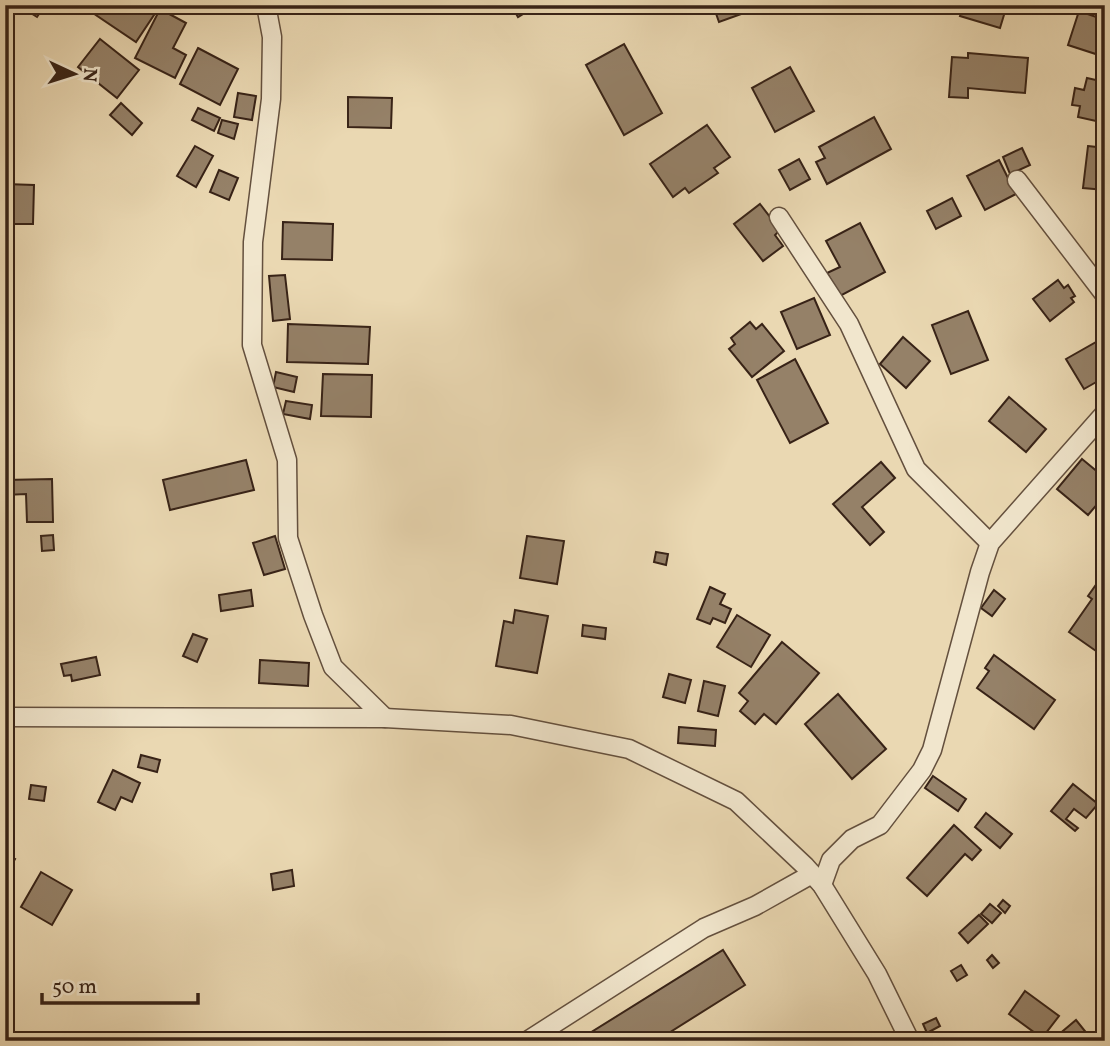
<svg xmlns="http://www.w3.org/2000/svg" width="1110" height="1046" viewBox="0 0 1110 1046" font-family="Vollkorn,serif">
  <rect width="100%" height="100%" fill="#ead8b2"/>
  <filter id="stains"><feTurbulence type="fractalNoise" baseFrequency=".00286" numOctaves="4"/><feColorMatrix values="0 0 0 0 .2 0 0 0 0 .09 0 0 0 0 .02 0 0 0 .5 -.17"/></filter>
  <radialGradient id="worn" r=".72"><stop offset=".6" stop-color="#630" stop-opacity="0"/><stop offset="1" stop-color="#630" stop-opacity=".3"/></radialGradient>
  <g fill="#958168" stroke="#382317" stroke-width="2">
    <polygon points="18,5 45,5 37,17"/>
    <polygon points="81,5 145,5 156,12 136,42"/>
    <polygon points="511,5 535,5 536,6 518,17"/>
    <polygon points="713,5 754,5 755,9 719,22"/>
    <polygon points="964,5 1007,5 1000,28 960,16"/>
    <polygon points="160,9 186,23 173,48 186,55 175,78 135,58"/>
    <polygon points="1079,11 1105,20 1105,57 1068,45"/>
    <polygon points="100,39 139,70 117,98 78,67"/>
    <polygon points="624,44 662,113 624,135 586,65"/>
    <polygon points="198,48 238,69 220,105 180,84"/>
    <polygon points="968,53 1028,58 1025,93 968,88 968,98 949,97 952,57 968,58"/>
    <polygon points="790,67 814,111 775,132 752,88"/>
    <polygon points="1087,78 1105,82 1105,123 1078,117 1080,106 1072,105 1075,88 1084,90"/>
    <polygon points="238,93 256,96 252,120 234,117"/>
    <polygon points="348,97 392,98 391,128 348,127"/>
    <polygon points="121,103 142,123 132,135 110,115"/>
    <polygon points="198,108 220,118 214,131 192,120"/>
    <polygon points="874,117 891,149 827,184 816,162 825,158 819,147"/>
    <polygon points="222,120 238,124 234,139 218,133"/>
    <polygon points="707,125 730,157 714,168 718,173 689,193 685,188 673,197 650,164"/>
    <polygon points="195,146 213,156 196,187 177,176"/>
    <polygon points="1088,146 1105,148 1105,190 1083,188"/>
    <polygon points="1022,148 1030,165 1010,174 1003,157"/>
    <polygon points="799,159 810,179 790,190 779,170"/>
    <polygon points="999,160 1016,194 985,210 967,176"/>
    <polygon points="219,170 238,178 229,200 210,192"/>
    <polygon points="5,184 34,185 33,224 5,224"/>
    <polygon points="952,198 961,216 936,229 927,211"/>
    <polygon points="760,204 780,230 775,235 783,246 763,261 734,224"/>
    <polygon points="283,222 333,224 332,260 282,259"/>
    <polygon points="860,223 885,272 840,296 827,273 840,267 826,241"/>
    <polygon points="285,275 290,319 273,321 269,276"/>
    <polygon points="1058,280 1064,288 1068,285 1075,296 1071,298 1074,302 1050,321 1033,299"/>
    <polygon points="814,298 830,335 797,349 781,312"/>
    <polygon points="968,311 988,360 951,374 932,325"/>
    <polygon points="750,322 756,329 762,324 784,351 752,377 729,349 735,344 731,338"/>
    <polygon points="288,324 370,327 368,364 287,362"/>
    <polygon points="903,337 930,361 906,388 880,364"/>
    <polygon points="1105,337 1105,377 1084,389 1066,359"/>
    <polygon points="795,359 828,423 790,443 757,380"/>
    <polygon points="276,372 297,377 294,392 273,387"/>
    <polygon points="323,374 372,375 371,417 321,416"/>
    <polygon points="1009,397 1046,429 1026,452 989,421"/>
    <polygon points="286,401 312,405 310,419 283,414"/>
    <polygon points="1082,459 1105,478 1105,495 1088,515 1057,489"/>
    <polygon points="246,460 254,490 170,510 163,480"/>
    <polygon points="881,462 895,478 862,507 884,532 870,545 833,504"/>
    <polygon points="52,479 53,522 27,522 26,494 5,495 5,480"/>
    <polygon points="53,535 54,550 42,551 41,536"/>
    <polygon points="275,536 285,569 264,575 253,543"/>
    <polygon points="527,536 564,541 557,584 520,578"/>
    <polygon points="656,552 668,554 666,565 654,562"/>
    <polygon points="1105,572 1105,640 1096,651 1069,632 1092,599 1088,596"/>
    <polygon points="710,587 725,594 720,604 731,609 725,623 713,618 710,624 697,619"/>
    <polygon points="251,590 253,606 221,611 219,595"/>
    <polygon points="994,590 1005,599 992,616 981,608"/>
    <polygon points="515,610 548,616 537,673 496,666 504,621 513,623"/>
    <polygon points="737,615 770,635 751,667 717,647"/>
    <polygon points="583,625 606,628 605,639 582,636"/>
    <polygon points="193,634 207,639 197,662 183,656"/>
    <polygon points="782,642 819,673 776,724 764,714 755,724 740,711 748,701 739,693"/>
    <polygon points="994,655 1055,700 1034,729 977,688 989,671 985,668"/>
    <polygon points="96,657 100,675 72,681 71,675 64,676 61,664"/>
    <polygon points="260,660 309,663 308,686 259,683"/>
    <polygon points="669,674 691,680 685,703 663,697"/>
    <polygon points="704,681 725,686 718,716 698,711"/>
    <polygon points="838,694 886,749 852,779 805,724"/>
    <polygon points="679,727 716,730 715,746 678,743"/>
    <polygon points="141,755 160,760 157,772 138,767"/>
    <polygon points="113,770 140,783 132,802 121,797 115,810 98,802"/>
    <polygon points="933,776 966,799 958,811 925,788"/>
    <polygon points="1073,784 1098,804 1086,818 1074,809 1066,819 1078,828 1075,831 1051,811"/>
    <polygon points="31,785 46,787 44,801 29,799"/>
    <polygon points="986,813 1012,834 1000,848 975,827"/>
    <polygon points="954,825 981,850 972,860 965,854 927,896 907,878"/>
    <polygon points="5,855 15,859 5,877"/>
    <polygon points="292,870 294,886 273,890 271,874"/>
    <polygon points="41,872 72,890 52,925 21,907"/>
    <polygon points="1003,900 1010,906 1005,913 998,906"/>
    <polygon points="990,904 1001,913 992,923 981,914"/>
    <polygon points="979,915 988,924 968,943 959,933"/>
    <polygon points="723,950 745,985 656,1041 577,1041"/>
    <polygon points="992,955 999,963 993,968 987,960"/>
    <polygon points="961,965 967,975 957,981 951,971"/>
    <polygon points="1025,991 1059,1016 1042,1038 1009,1014"/>
    <polygon points="936,1018 940,1026 927,1033 923,1024"/>
    <polygon points="1076,1020 1089,1036 1083,1041 1051,1041"/>
  </g>
  <g fill="none" stroke-linecap="round" stroke-linejoin="round">
    <defs>
      <g id="minor">
        <polyline points="266,5 272,37 271,99 253,242 252,345 287,460 288,538 313,615 333,667 385,718"/>
        <polyline points="1017,180 1105,295"/>
        <polyline points="779,217 849,324 916,469 990,543"/>
        <polyline points="5,717 385,718 511,725 629,749 736,801 805,866 822,885 877,974 910,1041"/>
        <polyline points="822,885 831,860 852,839 880,825 922,770 932,750 980,572 990,543 1105,413"/>
        <polyline points="527,1041 704,928 755,906 812,874"/>
      </g>
    </defs>
    <use href="#minor" stroke="#64503e" stroke-width="21"/>
    <use href="#minor" stroke="#f1e6cd" stroke-width="18"/>
  </g>
  <rect width="1110" height="1046" fill="none" stroke="#ead8b2" stroke-width="28"/>
  <rect x="7" y="7" width="1096" height="1032" fill="none" stroke="#382317" stroke-width="3.5"/>
  <rect x="14" y="14" width="1082" height="1018" fill="none" stroke="#382317" stroke-width="2"/>
  <g transform="translate(74 74) rotate(94)" stroke="#f1e6cd" stroke-width="5" paint-order="stroke">
  <path d="M0-5L12 26L0 18L-12 26Z" fill="#382317"/>
  <text y="-10" font-size="19" font-weight="bold" text-anchor="middle" fill="#382317">N</text>
  </g>
  <path d="M42 993v10h156v-10" fill="none" stroke="#382317" stroke-width="3.5"/>
  <text x="52" y="993" font-size="21" fill="#382317" stroke="#f1e6cd" stroke-width="5" paint-order="stroke">50 m</text>
  <rect width="100%" height="100%" filter="url(#stains)"/>
  <rect width="100%" height="100%" fill="url(#worn)"/>
</svg>
